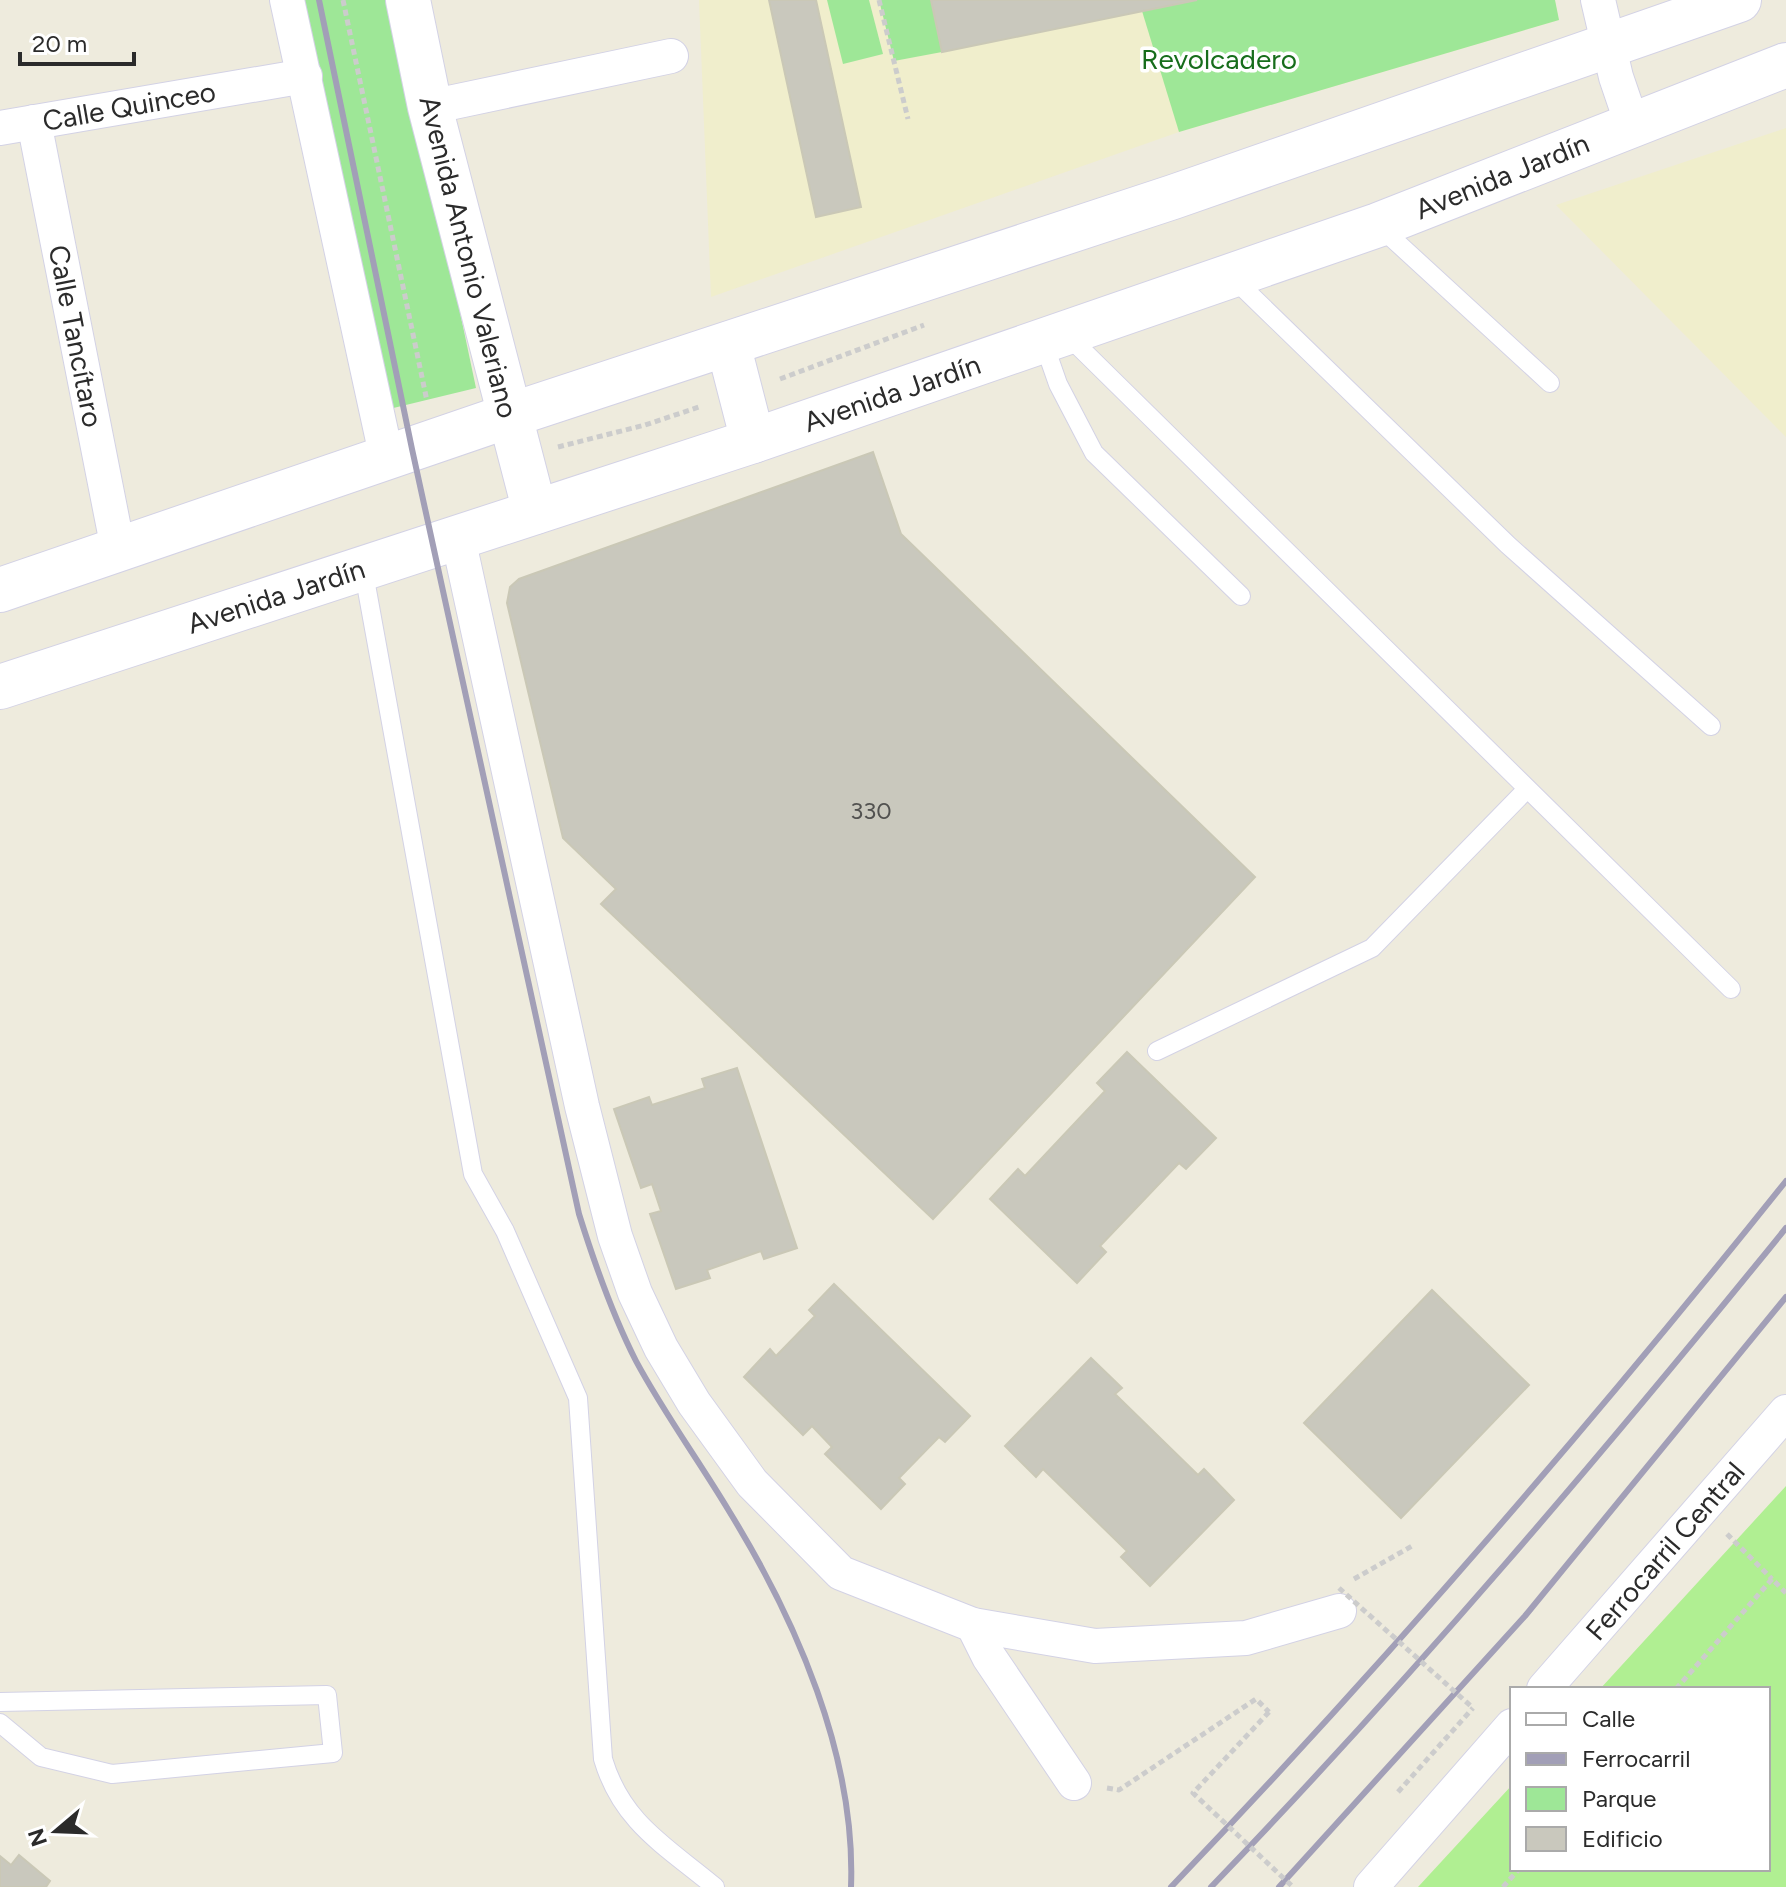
<svg xmlns="http://www.w3.org/2000/svg" width="1786" height="1887" viewBox="0 0 1786 1887" font-family="Figtree,sans-serif">
  <rect width="100%" height="100%" fill="#eeebdd"/>
  <g fill="#f0eecc">
    <polygon points="699,0 1555,0 1559,20 1179,132 711,297"/>
    <polygon points="1786,128 1786,437 1556,205"/>
  </g>
  <g fill="#9ee797">
    <polygon points="293,0 394,0 476,388 381,411"/>
    <polygon points="827,0 869,0 883,54 843,64"/>
    <polygon points="879,0 931,0 942,52 894,61"/>
    <polygon points="1197,0 1555,0 1559,20 1179,132 1142,11"/>
  </g>
  <polygon fill="#b0ef92" points="1786,1486 1786,1887 1418,1887 1512,1785 1512,1869 1768,1869 1768,1689 1600,1689"/>
  <g fill="#c9c8bd" stroke="#cac8b6" stroke-width="2">
    <polygon points="769,0 816,0 861,207 816,217"/>
    <polygon points="931,0 1197,0 942,52"/>
    <polygon points="873,452 901,534 1255,877 933,1219 601,904 616,889 563,838 507,603 510,587 519,579"/>
    <polygon points="1127,1052 1216,1138 1186,1169 1179,1163 1100,1246 1106,1252 1077,1283 990,1199 1018,1169 1025,1176 1105,1091 1097,1083"/>
    <polygon points="737,1068 797,1248 764,1259 761,1251 707,1270 710,1278 676,1289 650,1214 661,1211 652,1184 641,1188 614,1109 649,1097 652,1105 705,1088 702,1079"/>
    <polygon points="834,1284 970,1416 945,1442 939,1437 899,1478 905,1484 881,1509 825,1454 832,1447 812,1426 803,1435 744,1377 770,1349 776,1356 815,1316 809,1310"/>
    <polygon points="1432,1290 1529,1385 1401,1518 1304,1423"/>
    <polygon points="1091,1358 1122,1388 1115,1394 1198,1475 1204,1469 1234,1500 1150,1586 1121,1557 1127,1551 1043,1469 1036,1477 1005,1446"/>
    <polygon points="19,1855 50,1881 46,1887 0,1887 0,1856 11,1865"/>
  </g>
  <g fill="none" stroke-linecap="round" stroke-linejoin="round">
    <defs>
      <g id="lane">
        <polyline points="1380,227 1550,383"/>
        <polyline points="1233,278 1508,545 1711,726"/>
        <polyline points="1066,334 1731,989"/>
        <polyline points="1043,341 1058,384 1094,453 1241,596"/>
        <path d="M363 568 473 1174 505 1231 578 1398 603 1759C622 1823 666 1846 715 1887"/>
        <polyline points="1157,1051 1372,948 1527,789"/>
        <polyline points="0,1702 327,1695 333,1753 112,1774 41,1757 0,1723"/>
      </g>
      <g id="street">
        <polyline points="287,0 387,459"/>
        <polyline points="1598,0 1616,77 1632,124"/>
        <polyline points="430,107 671,56"/>
        <polyline points="34,122 118,549"/>
        <polyline points="0,128 305,76"/>
        <polyline points="458,538 582,1106 615,1236 635,1293 661,1348 694,1403 752,1483 841,1573 973,1625 1095,1646 1246,1638 1339,1611"/>
        <polyline points="973,1625 989,1657 1074,1783"/>
        <polyline points="1544,1689 1786,1412"/>
        <polyline points="1371,1887 1512,1726"/>
      </g>
      <g id="secondary">
        <polyline points="408,0 430,107 535,512"/>
        <polyline points="728,344 753,441"/>
        <polyline points="0,590 508,416 1173,197 1739,0"/>
        <polyline points="0,687 753,441 1378,225 1786,65"/>
      </g>
    </defs>
    <use href="#lane" stroke="#d3d2e5" stroke-width="20"/>
    <use href="#street" stroke="#d3d2e5" stroke-width="36"/>
    <use href="#secondary" stroke="#d3d2e5" stroke-width="46"/>
    <g stroke="#ccc" stroke-width="5" stroke-dasharray="6 4" stroke-linecap="butt">
      <polyline points="343,0 427,401"/>
      <polyline points="879,0 908,119"/>
      <polyline points="780,379 924,325"/>
      <polyline points="558,447 645,425 702,406"/>
      <polyline points="1727,1534 1772,1579"/>
      <polyline points="1354,1579 1412,1546"/>
      <polyline points="1676,1689 1772,1579 1786,1593"/>
      <polyline points="1107,1788 1119,1790 1256,1699 1269,1712"/>
      <polyline points="1398,1792 1473,1708"/>
      <polyline points="1503,1887 1519,1869"/>
    </g>
    <use href="#lane" stroke="#fff" stroke-width="18"/>
    <use href="#street" stroke="#fff" stroke-width="34"/>
    <use href="#secondary" stroke="#fff" stroke-width="44"/>
    <g stroke="#a29fb7" stroke-width="6">
      <path d="M319 0 412 449 579 1214C595 1265 612 1314 636 1361 664 1413 699 1461 729 1511 796 1620 856 1756 851 1887"/>
      <path d="M1171 1887C1387 1661 1591 1425 1786 1181"/>
      <path d="M1211 1887C1413 1677 1602 1455 1786 1228"/>
      <polyline points="1279,1887 1525,1616 1786,1297"/>
    </g>
    <g stroke="#ccc" stroke-width="5" stroke-dasharray="6 4" stroke-linecap="butt">
      <polyline points="1339,1588 1473,1708"/>
      <polyline points="1269,1712 1193,1793 1293,1887"/>
    </g>
  </g>
  <g text-anchor="middle" dominant-baseline="central" stroke-width="7" stroke-linejoin="round" paint-order="stroke">
    <g font-size="24" fill="#525250">
      <text x="871" y="810">330</text>
    </g>
    <g font-size="28" fill="#176d1b" stroke="#fff">
      <text x="1219" y="59">Revolcadero</text>
    </g>
    <g font-size="28" fill="#2b2b2b" stroke="#fff">
      <text transform="translate(129 106) rotate(-10)">Calle Quinceo</text>
      <text transform="translate(1502 176) rotate(-22)">Avenida Jardín</text>
      <text transform="translate(469 257) rotate(76)">Avenida Antonio Valeriano</text>
      <text transform="translate(76 336) rotate(79)">Calle Tancítaro</text>
      <text transform="translate(892 393) rotate(-19)">Avenida Jardín</text>
      <text transform="translate(276 596) rotate(-18)">Avenida Jardín</text>
      <text transform="translate(1665 1551) rotate(-49)">Ferrocarril Central</text>
    </g>
  </g>
  <rect x="1510" y="1687" width="260" height="184" fill="#ffffff" stroke="#aaaaaa" stroke-width="2"/>
  <rect x="1526" y="1713" width="40" height="12" fill="#ffffff" stroke="#aaaaaa" stroke-width="2"/>
  <text x="1582" y="1727" font-size="24" fill="#2b2b2b">Calle</text>
  <rect x="1526" y="1753" width="40" height="12" fill="#a29fb7" stroke="#aaaaaa" stroke-width="2"/>
  <text x="1582" y="1767" font-size="24" fill="#2b2b2b">Ferrocarril</text>
  <rect x="1526" y="1787" width="40" height="24" fill="#9ee797" stroke="#aaaaaa" stroke-width="2"/>
  <text x="1582" y="1807" font-size="24" fill="#2b2b2b">Parque</text>
  <rect x="1526" y="1827" width="40" height="24" fill="#c9c8bd" stroke="#aaaaaa" stroke-width="2"/>
  <text x="1582" y="1847" font-size="24" fill="#2b2b2b">Edificio</text>
  <g transform="translate(56 1831) rotate(251)" stroke="#ffffff" stroke-width="6" paint-order="stroke">
  <path d="M0-6L14 30L0 20L-14 30Z" fill="#2b2b2b"/>
  <text y="-12" font-size="22" font-weight="bold" text-anchor="middle" fill="#2b2b2b">N</text>
  </g>
  <path d="M20 52v12h114v-12" fill="none" stroke="#2b2b2b" stroke-width="4"/>
  <text x="32" y="52" font-size="24" fill="#2b2b2b" stroke="#ffffff" stroke-width="6" paint-order="stroke">20 m</text>
</svg>
